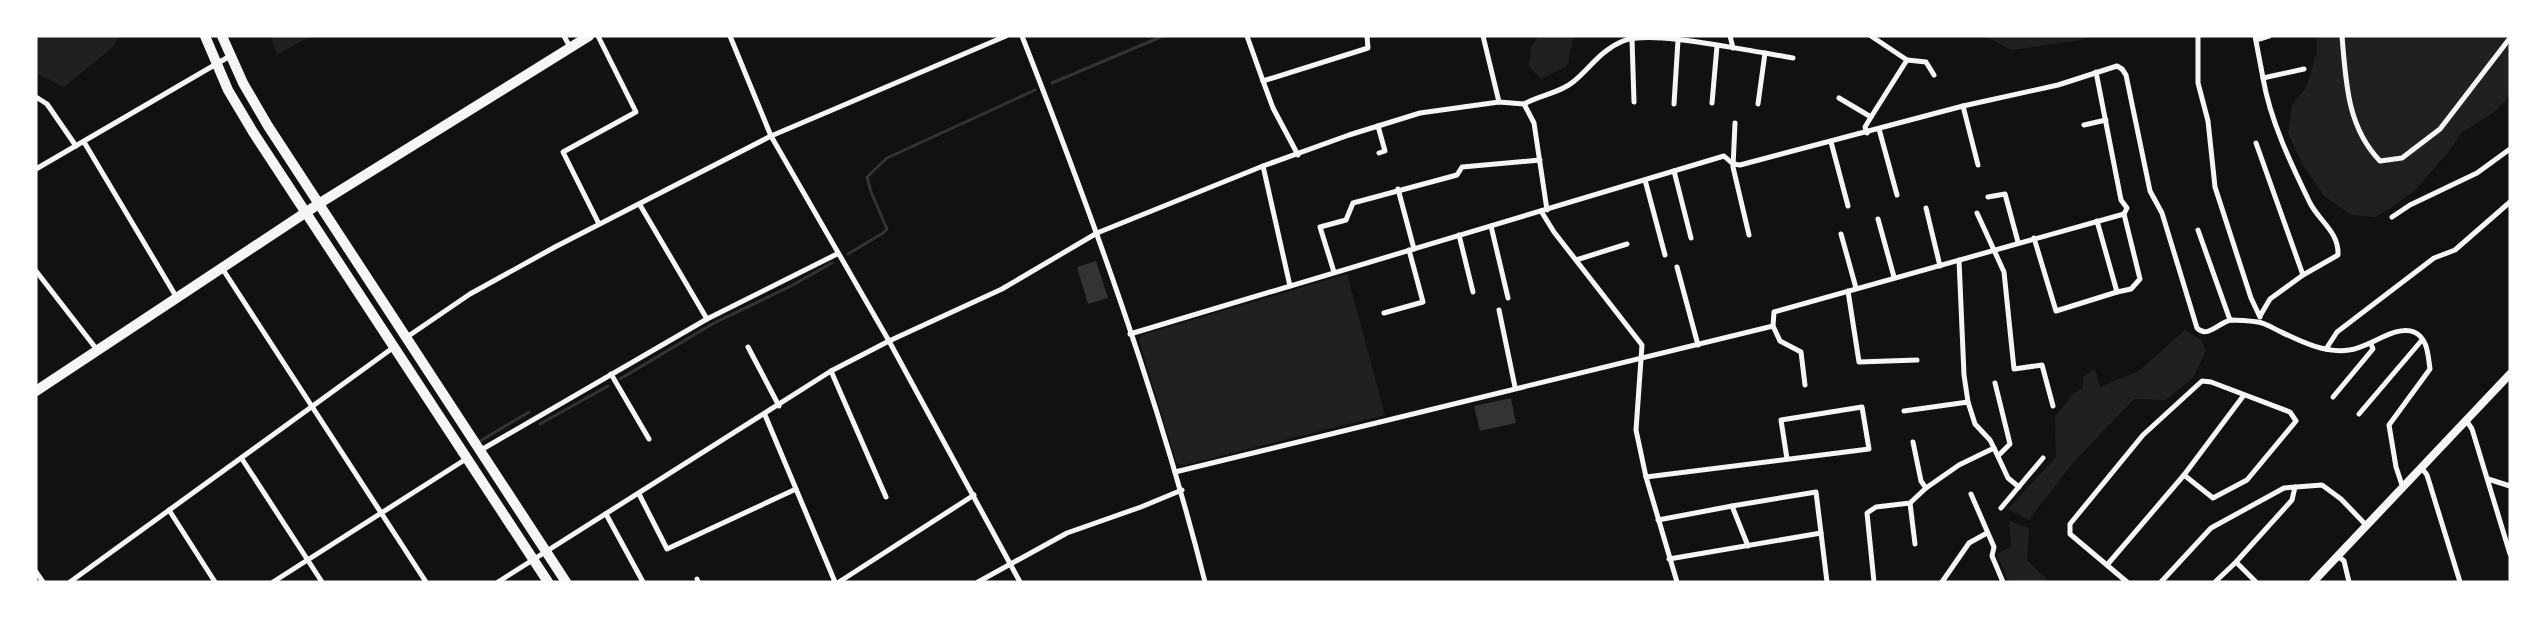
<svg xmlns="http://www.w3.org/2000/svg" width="2546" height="618" viewBox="0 0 2546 618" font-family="Bitter,serif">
  <rect width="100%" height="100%" fill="#111"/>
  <g fill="#202020">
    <polygon points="36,36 119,36 113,47 64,87 36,73"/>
    <polygon points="270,36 311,36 277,55"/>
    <polygon points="1539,36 1574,36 1567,66 1541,79 1529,66 1531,47"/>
    <polygon points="1985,36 2089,36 2082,40 2011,50"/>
    <polygon points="2316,36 2510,36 2510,92 2506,100 2494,112 2461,133 2450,150 2416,189 2391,208 2375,217 2351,215 2324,196 2303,165 2288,133 2292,105 2306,88 2317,51"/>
    <polygon points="1347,274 1385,415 1184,465 1177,464 1139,341 1142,335"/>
    <polygon points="2185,330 2201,340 2206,351 2193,378 2166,400 2134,399 2072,464 2029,520 2008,509 2056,457 2055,417 2073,394 2083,388 2083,377 2095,369 2100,387 2139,371"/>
    <polygon points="2009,521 2029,528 2027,560 2050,582 2009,582 1997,554 2011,547"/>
  </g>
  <g fill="#333">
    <polygon points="1096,261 1108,298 1088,304 1077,267"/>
    <polygon points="1511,398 1516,423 1480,431 1474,406"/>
  </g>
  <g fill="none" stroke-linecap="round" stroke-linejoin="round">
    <g stroke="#333" stroke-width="3">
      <polyline points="1052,83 1163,36"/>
      <polyline points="848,254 883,233 887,229 871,192 867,177 887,158 1035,90"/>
      <polyline points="620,379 714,323 791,286 832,263"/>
      <polyline points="540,424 608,386"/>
      <polyline points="477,443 529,412"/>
    </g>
    <g stroke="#f5f5f5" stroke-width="5">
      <polyline points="564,36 570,47"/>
      <polyline points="598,36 636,112 563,152 599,224"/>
      <polyline points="730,36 771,136 889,341 1020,582"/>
      <path d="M1022 36C1092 215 1158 396 1205 582"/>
      <polyline points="1247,36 1263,81 1368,48 1367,36"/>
      <polyline points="1483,36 1499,102"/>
      <polyline points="1730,36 1733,48"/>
      <polyline points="1871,36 1907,60 1871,117"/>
      <polyline points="2198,36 2198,83 2208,121 2215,187 2251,298 2260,317"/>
      <polyline points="2255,36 2263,78 2304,69"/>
      <path d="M2342 36C2346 82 2347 127 2380 161L2402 158 2440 129 2510 38"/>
      <polyline points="1632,39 1634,102"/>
      <polyline points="2256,40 2269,36"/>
      <polyline points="1907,60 1926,62 1934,75"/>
      <polyline points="2096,72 2121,200 2127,208 2124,214 2140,279 2131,289 2117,292"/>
      <polyline points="1263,81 1273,108 1298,155"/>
      <polyline points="36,97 47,104 76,146"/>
      <polyline points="1839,98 1871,117 1865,127 1867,133"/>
      <polyline points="1712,103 1717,46"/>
      <path d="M1524 104C1540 95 1560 93 1573 82 1590 68 1601 50 1623 41 1651 30 1732 48 1765 53"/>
      <polyline points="1674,104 1678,40"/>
      <polyline points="1758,104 1765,53 1793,58"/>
      <polyline points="1963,106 1978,165"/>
      <polyline points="1735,123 1733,167 1749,235"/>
      <polyline points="2084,125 2106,120"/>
      <polyline points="1378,126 1385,151 1379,153"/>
      <polyline points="1879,129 1897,195"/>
      <polyline points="84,142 177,298"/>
      <polyline points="1831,142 1848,206"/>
      <polyline points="2256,143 2303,275"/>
      <polyline points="1263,166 1290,286"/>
      <polyline points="36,169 230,56"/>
      <polyline points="1674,171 1691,238"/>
      <polyline points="1645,180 1665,255"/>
      <polyline points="1398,189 1414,249"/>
      <polyline points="1988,197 2005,194 2018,242"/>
      <polyline points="640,205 707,319"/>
      <polyline points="1926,208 1940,266"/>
      <polyline points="1541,211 1554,232 1642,345 1636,430 1646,477 1677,582"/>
      <polyline points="1977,213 2004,272 2014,369 2042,365 2053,406"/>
      <polyline points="2392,217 2410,205 2477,173 2510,149"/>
      <polyline points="1878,219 1894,277"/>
      <polyline points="1491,226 1508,298"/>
      <polyline points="2198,230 2230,320"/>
      <polyline points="1841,234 1856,288"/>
      <polyline points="1459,235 1473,292"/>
      <polyline points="2034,238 2056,311 2117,292 2097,221"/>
      <polyline points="1576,260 1627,244"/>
      <polyline points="1959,260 1964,375 1968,402"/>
      <polyline points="1677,267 1698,345"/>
      <polyline points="222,268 426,582"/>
      <polyline points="36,271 98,351"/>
      <polyline points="1334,272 1320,227 1346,220 1353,203 1457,175 1462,167 1540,160"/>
      <polyline points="1848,291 1859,362 1917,360"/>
      <polyline points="1499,310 1515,387"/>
      <polyline points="1384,313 1423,302 1409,250"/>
      <path d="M2260 316 2270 299 2303 275 2338 255C2339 232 2320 222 2310 203 2291 164 2270 120 2263 78"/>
      <polyline points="1773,326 1780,341 1801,352 1805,385"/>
      <path d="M1130 334 1724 156 1733 164 1740 165 1963 106 2058 85 2117 66 2122 69 2126 75 2150 191 2162 213 2197 328C2208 339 2219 322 2231 320 2239 320 2250 321 2258 322 2265 323 2273 328 2279 331 2300 341 2325 354 2349 350 2369 348 2396 324 2414 332 2428 338 2428 356 2430 369L2389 425 2396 467 2402 485"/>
      <polyline points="407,337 470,294 555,247 771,136 1006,36"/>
      <polyline points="748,347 779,406"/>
      <polyline points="2326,349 2337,332 2434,258 2455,250 2510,202"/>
      <polyline points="831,371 886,497"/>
      <polyline points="611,374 649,439"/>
      <polyline points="1995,383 2010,444 1998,456"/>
      <polyline points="2333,397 2373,349 2371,344"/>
      <polyline points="1904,411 1968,402 1975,424 1990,440 1994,448"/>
      <polyline points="2359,414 2422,340"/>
      <polyline points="765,415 835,582"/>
      <polyline points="2466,420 2472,429 2510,554"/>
      <polyline points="1913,442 1921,481 1926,488"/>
      <polyline points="481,450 707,319 837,254"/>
      <polyline points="242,459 322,582"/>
      <polyline points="2421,467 2427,475 2460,582"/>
      <polyline points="1175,472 1773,326 1774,312 2124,214"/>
      <polyline points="1646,477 1869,449 1862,407 1781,420 1787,459"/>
      <polyline points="2488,479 2510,486"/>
      <polyline points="639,494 667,549 796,489"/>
      <polyline points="1971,494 1994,547 1992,556 2003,582"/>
      <polyline points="1910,503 1915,544"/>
      <polyline points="1732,506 1816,492 1827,582"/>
      <polyline points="2001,508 2043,458"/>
      <polyline points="169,510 215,582"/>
      <polyline points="606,514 643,582"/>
      <polyline points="1658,520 1732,506 1748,546"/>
      <polyline points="2338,556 2344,561 2349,582"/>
      <polyline points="1669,559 1821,533"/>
      <polyline points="2236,562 2256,582"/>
      <polyline points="2107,565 2184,475 2244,395"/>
      <polyline points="36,572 43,582"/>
      <polyline points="697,579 698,582"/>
      <polyline points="70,582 394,347"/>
      <polyline points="273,582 466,459"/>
      <polyline points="498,582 831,371 889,341 1002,289 1097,233 1263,166 1349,135 1420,113 1499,102 1524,104 1534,123 1547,210"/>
      <polyline points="839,582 974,495"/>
      <polyline points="978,582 1067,533 1141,507 1182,490"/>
      <polyline points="1874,582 1867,513 1876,507 1910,503 1926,488 1959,465 1994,448 2008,478 2019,487"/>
      <polyline points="1942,582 1969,543 1987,533"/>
      <polyline points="2127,582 2070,534 2070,524 2143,435 2202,381 2211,382 2290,412 2296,421 2247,480 2213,498 2184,475"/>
      <polyline points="2161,582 2211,528 2284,488 2322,485 2341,499 2366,525"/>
      <polyline points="2215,582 2236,562 2292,500 2295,487"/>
    </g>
    <polyline stroke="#f5f5f5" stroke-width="8" points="2313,582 2510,374"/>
    <g stroke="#f5f5f5" stroke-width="10">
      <polyline points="205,36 228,90 253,132 548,582"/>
      <polyline points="222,36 243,83 268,126 566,582"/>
    </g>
    <polyline stroke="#f5f5f5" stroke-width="10" points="36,391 320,203 589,36"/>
  </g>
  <rect width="2546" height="618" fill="none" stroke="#ffffff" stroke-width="75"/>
</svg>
